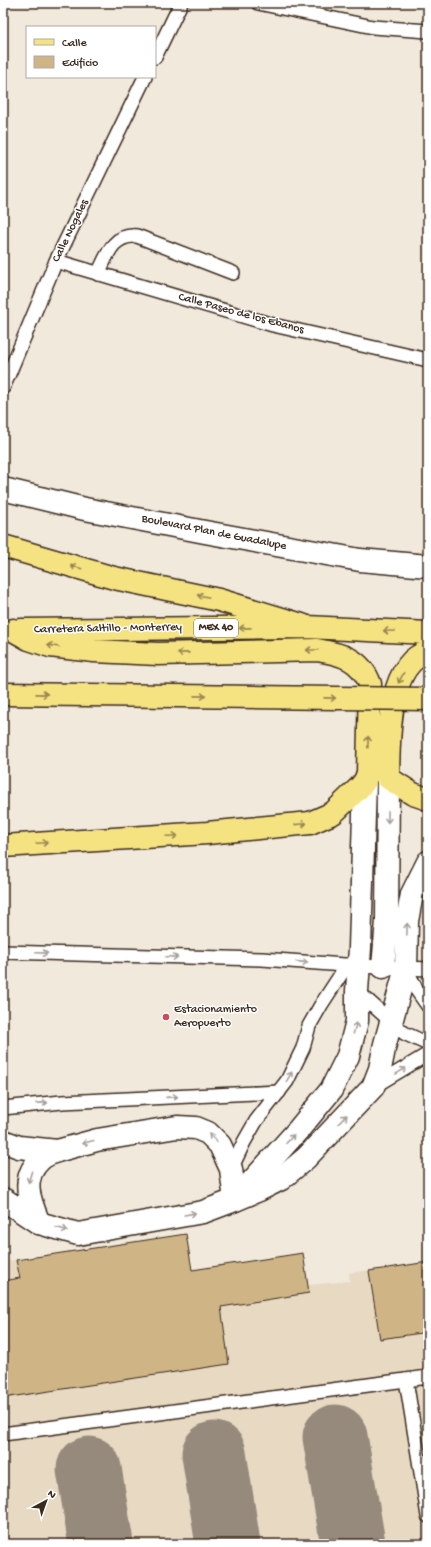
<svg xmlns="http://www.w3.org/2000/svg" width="431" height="1547" viewBox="0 0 431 1547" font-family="'Gochi Hand',sans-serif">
  <rect width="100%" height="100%" fill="#f1e9db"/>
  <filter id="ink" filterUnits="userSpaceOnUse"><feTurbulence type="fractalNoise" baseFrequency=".025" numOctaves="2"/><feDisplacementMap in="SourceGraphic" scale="8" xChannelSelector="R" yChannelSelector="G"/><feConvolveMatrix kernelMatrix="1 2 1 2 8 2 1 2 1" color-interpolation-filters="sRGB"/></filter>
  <g filter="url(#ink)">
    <polygon fill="#e7d9c2" points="186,1234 192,1270 303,1253 308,1285 350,1281 349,1273 428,1262 428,1544 3,1544 3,1262"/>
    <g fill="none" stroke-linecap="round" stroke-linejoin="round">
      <g stroke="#968a7c" stroke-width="65">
        <polyline points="335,1437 353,1544"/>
        <polyline points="214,1454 228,1544"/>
        <polyline points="89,1469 101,1544"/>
      </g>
    </g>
    <g fill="#cfb586" stroke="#3b2a1e">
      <polygon points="186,1234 192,1270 303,1253 309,1293 221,1307 229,1364 3,1398 3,1281 20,1278 16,1260"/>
      <polygon points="428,1262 428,1332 380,1339 369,1271"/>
    </g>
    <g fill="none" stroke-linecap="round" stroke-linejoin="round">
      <defs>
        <g id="service">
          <polyline points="258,3 373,27 428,31"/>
          <polyline points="155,57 181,3"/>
          <polyline points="56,261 273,325 428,360"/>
          <path d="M98 274C107 256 112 234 137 236L233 273"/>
          <polyline points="3,388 56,261 145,77"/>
          <polyline points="3,952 262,959 358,966 428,969"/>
          <polyline points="406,968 416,989 428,1006"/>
          <polyline points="357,991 404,1033 428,1044"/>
          <polyline points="373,1087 428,1054"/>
          <polyline points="3,1108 62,1102 279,1092"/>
          <polyline points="231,1169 244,1142 256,1121 287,1081 303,1048 309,1026 321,1005 347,965"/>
          <polyline points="406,1380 428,1516"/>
          <polyline points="3,1434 428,1377"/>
        </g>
        <g id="minor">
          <polyline points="383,967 387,921 388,778"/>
          <polyline points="3,1141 19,1147 57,1151 97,1140 177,1127 196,1128 208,1133 220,1145 231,1169 235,1200 259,1190 281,1179 306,1158 373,1087 380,1069 385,1044 406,968 407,921 412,894 428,862"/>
          <polyline points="3,1199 39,1223 78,1234 203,1212 235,1200 299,1129 331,1090 348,1056 357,1021 357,991 360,948 365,781"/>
          <path d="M39 1223C30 1201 20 1179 40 1160 44 1156 51 1153 57 1151"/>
        </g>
        <polyline id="tertiary" points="3,489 85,509 205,532 360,560 428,566"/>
        <polyline id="primary" points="3,546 114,578 219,600 302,625"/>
        <g id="trunk">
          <polyline points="21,630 307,627 428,633"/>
          <path d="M428 652C386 663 389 744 388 778L413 794 428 799"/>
          <path d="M3 846 207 833 310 823 333 813 360 787 365 781 368 773 370 684C361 659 342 654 317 650L158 654 94 651 50 646 29 639 13 630"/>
        </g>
      </defs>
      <use href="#service" stroke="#3b2a1e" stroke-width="16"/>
      <use href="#minor" stroke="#3b2a1e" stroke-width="25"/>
      <use href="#tertiary" stroke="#3b2a1e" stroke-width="25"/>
      <use href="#primary" stroke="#3b2a1e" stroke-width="25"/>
      <use href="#trunk" stroke="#3b2a1e" stroke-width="25"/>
      <use href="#service" stroke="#fff" stroke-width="13"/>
      <use href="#minor" stroke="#fff" stroke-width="22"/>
      <use href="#tertiary" stroke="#fff" stroke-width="22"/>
      <use href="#primary" stroke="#f5e382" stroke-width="22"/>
      <use href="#trunk" stroke="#f5e382" stroke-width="22"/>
      <defs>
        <polyline id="trunk-bridge" points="3,694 428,699"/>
      </defs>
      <use href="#trunk-bridge" stroke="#3b2a1e" stroke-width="25" stroke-linecap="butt"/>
      <use href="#trunk-bridge" stroke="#f5e382" stroke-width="22"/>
    </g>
    <defs><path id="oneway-shaft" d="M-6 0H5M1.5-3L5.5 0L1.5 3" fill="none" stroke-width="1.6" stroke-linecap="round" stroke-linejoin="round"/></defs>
    <g stroke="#988650">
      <use href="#oneway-shaft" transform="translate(76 567) rotate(-164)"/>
      <use href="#oneway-shaft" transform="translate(203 596) rotate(-168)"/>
      <use href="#oneway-shaft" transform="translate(245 628) rotate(179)"/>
      <use href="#oneway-shaft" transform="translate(389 631) rotate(-177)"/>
      <use href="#oneway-shaft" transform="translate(53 646) rotate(-170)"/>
      <use href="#oneway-shaft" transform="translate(312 650) rotate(-180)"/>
      <use href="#oneway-shaft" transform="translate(183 653) rotate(179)"/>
      <use href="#oneway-shaft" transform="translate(401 678) rotate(117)"/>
      <use href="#oneway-shaft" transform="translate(42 694) rotate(1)"/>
      <use href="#oneway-shaft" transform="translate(200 696) rotate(1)"/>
      <use href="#oneway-shaft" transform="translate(330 698) rotate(1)"/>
      <use href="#oneway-shaft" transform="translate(368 742) rotate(-89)"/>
      <use href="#oneway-shaft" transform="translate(301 824) rotate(-6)"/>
      <use href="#oneway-shaft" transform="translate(172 836) rotate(-3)"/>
      <use href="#oneway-shaft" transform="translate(42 843) rotate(-3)"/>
    </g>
    <g stroke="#a79f9a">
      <use href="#oneway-shaft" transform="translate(388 817) rotate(91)"/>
      <use href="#oneway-shaft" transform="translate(407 929) rotate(-89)"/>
      <use href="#oneway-shaft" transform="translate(42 953) rotate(2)"/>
      <use href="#oneway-shaft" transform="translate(172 957) rotate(2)"/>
      <use href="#oneway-shaft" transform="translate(302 962) rotate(4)"/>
      <use href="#oneway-shaft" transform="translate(355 1028) rotate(-74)"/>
      <use href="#oneway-shaft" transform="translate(401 1071) rotate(-31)"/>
      <use href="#oneway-shaft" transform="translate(289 1077) rotate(-60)"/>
      <use href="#oneway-shaft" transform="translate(172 1097) rotate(-4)"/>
      <use href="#oneway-shaft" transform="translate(42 1103) rotate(-4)"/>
      <use href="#oneway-shaft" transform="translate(343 1119) rotate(-46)"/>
      <use href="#oneway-shaft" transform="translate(213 1138) rotate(-135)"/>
      <use href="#oneway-shaft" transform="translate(290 1139) rotate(-48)"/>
      <use href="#oneway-shaft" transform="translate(88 1142) rotate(165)"/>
      <use href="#oneway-shaft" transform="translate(30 1177) rotate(106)"/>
      <use href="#oneway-shaft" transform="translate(190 1214) rotate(-10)"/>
      <use href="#oneway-shaft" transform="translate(62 1229) rotate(15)"/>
    </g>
  </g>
  <circle fill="#d1495b" stroke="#fff" stroke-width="1.5" cx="166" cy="1017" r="4"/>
  <g text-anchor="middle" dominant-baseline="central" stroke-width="3" stroke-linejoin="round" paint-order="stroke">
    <rect fill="#fff" stroke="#766a62" stroke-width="1" x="194" y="619" width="44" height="18" rx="3"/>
    <g font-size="11" font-weight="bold" fill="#3b2a1e">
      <text x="216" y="628">MEX 40</text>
    </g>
    <g font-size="12" fill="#3b2a1e" stroke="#fff">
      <text transform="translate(71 231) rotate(-64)">Calle Nogales</text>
      <text transform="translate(241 314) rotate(15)">Calle Paseo de los Ebanos</text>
      <text transform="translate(214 533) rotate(11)">Boulevard Plan de Guadalupe</text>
      <text transform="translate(108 629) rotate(-1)">Carretera Saltillo - Monterrey</text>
    </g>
    <g font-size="12" fill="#3b2a1e" stroke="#fff" text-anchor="start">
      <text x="174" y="1010">Estacionamiento<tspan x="174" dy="14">Aeropuerto</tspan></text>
    </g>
  </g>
  <rect width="431" height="1547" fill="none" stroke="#fff" stroke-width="16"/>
  <rect x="8" y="8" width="415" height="1531" fill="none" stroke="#3b2a1e" stroke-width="1.5" filter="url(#ink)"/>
  <rect x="26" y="26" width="130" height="52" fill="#ffffff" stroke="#b1aaa5"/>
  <rect x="34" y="39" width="20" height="6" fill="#f5e382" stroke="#b1aaa5"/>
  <text x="62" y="46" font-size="12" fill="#3b2a1e">Calle</text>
  <rect x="34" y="56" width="20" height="12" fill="#cfb586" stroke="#b1aaa5"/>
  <text x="62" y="66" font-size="12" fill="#3b2a1e">Edificio</text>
  <g transform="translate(46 1501) rotate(41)" stroke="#ffffff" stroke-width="3" paint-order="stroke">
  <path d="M0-3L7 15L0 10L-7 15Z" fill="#3b2a1e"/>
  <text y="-6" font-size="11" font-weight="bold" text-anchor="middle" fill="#3b2a1e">N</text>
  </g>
</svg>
